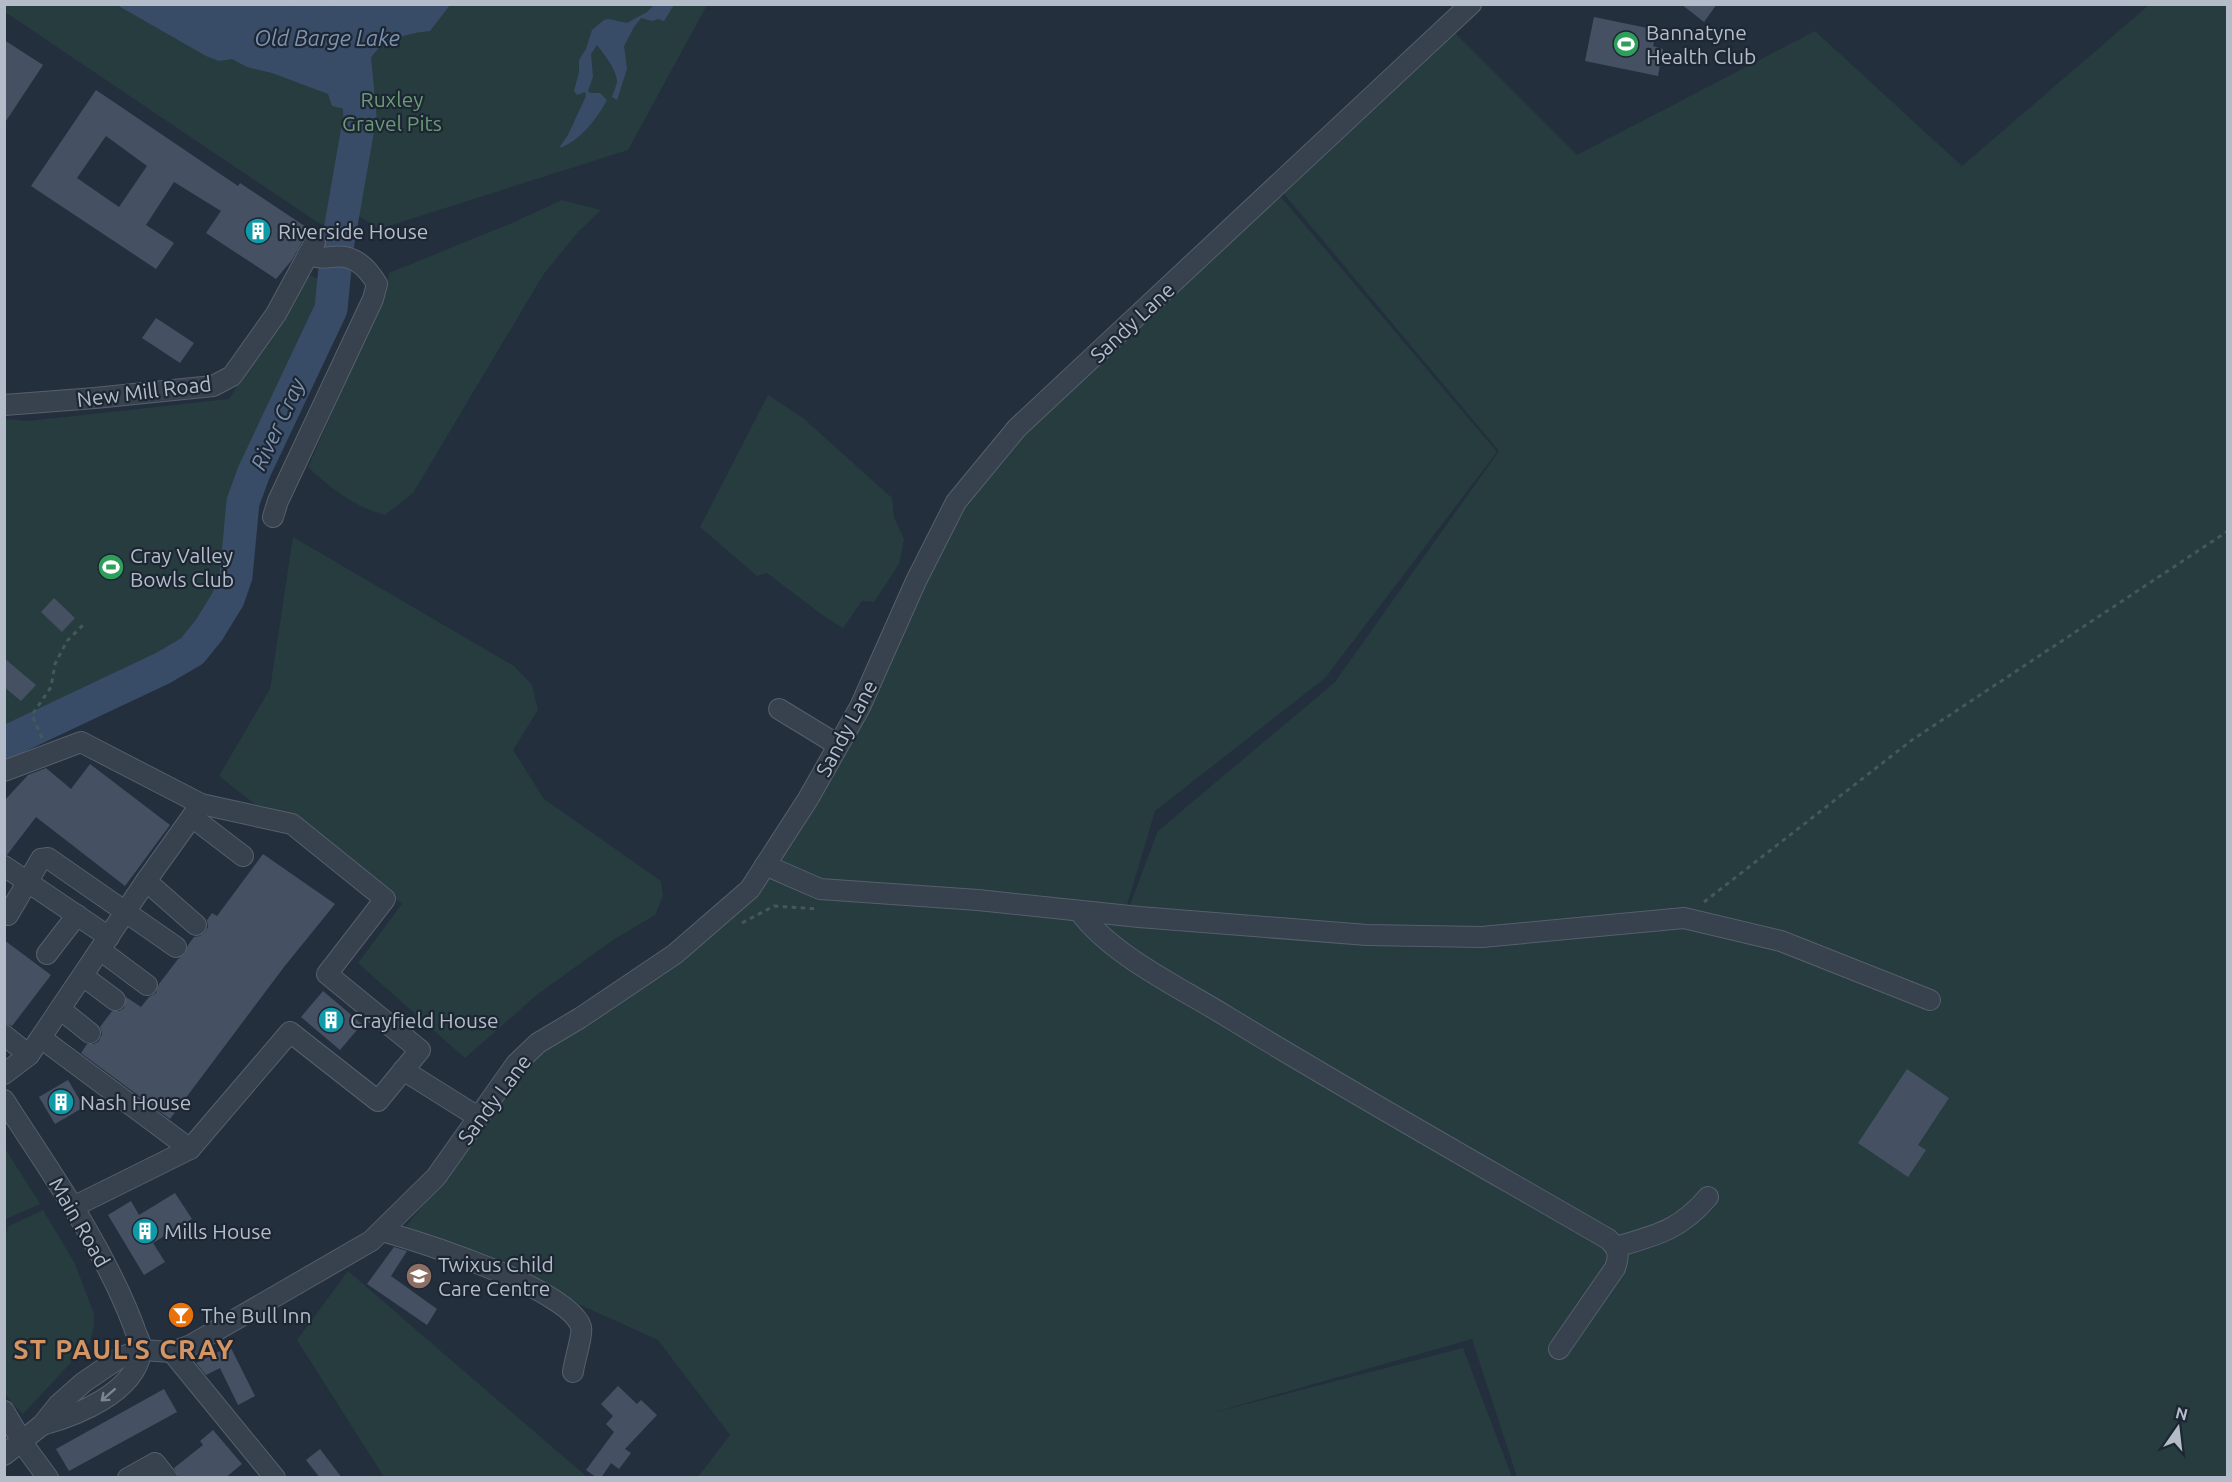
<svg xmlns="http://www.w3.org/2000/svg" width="2232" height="1482" viewBox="0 0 2232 1482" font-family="Ubuntu,sans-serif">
  <rect width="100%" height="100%" fill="#242f3e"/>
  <g fill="#263c3f">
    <polygon points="4,5 707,5 628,150 379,229 332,199 332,229 317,222 5,12"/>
    <polygon points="2149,5 2227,5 2227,1477 1517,1477 1472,1339 1208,1414 1463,1348 1512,1477 698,1477 730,1435 658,1340 406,1226 444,1180 518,1065 769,871 822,893 1125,918 1158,831 1335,682 1499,451 1280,189 1455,33 1577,155 1815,31 1962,166"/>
    <polygon points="1275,190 1497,452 1325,678 1155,811 1127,905 823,885 773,862 958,502 1019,429"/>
    <path d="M562 200 601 210 578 232 543 275 413 493 385 515C353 506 333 490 308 467L386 292 389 273 512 223Z"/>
    <polygon points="306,274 329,283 324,304 248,475 237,509 230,575 212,613 192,637 160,656 5,736 5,419 28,421 229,399"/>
    <polygon points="768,395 803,418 892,498 894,517 904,539 899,564 874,602 862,601 843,628 825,617 767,573 757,576 700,527"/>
    <polygon points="293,537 514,666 532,685 538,710 513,750 544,799 661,881 663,896 655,915 613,940 538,994 465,1058 358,963 402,904 296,816 256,805 219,776 270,689"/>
    <polygon points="4,1147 40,1204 6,1219 4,1216"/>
    <polygon points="43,1210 75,1264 94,1314 94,1325 90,1342 23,1414 11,1402 5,1393 5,1237 9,1226"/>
    <polygon points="348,1271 587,1477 384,1477 297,1340"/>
  </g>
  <g fill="#394c67">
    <path d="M117 5H450L430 31C409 33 372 41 368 67 366 82 369 98 367 114L332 106 328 94 272 73 247 67 232 59 219 61 206 56Z"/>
    <path d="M654 5H674L664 21 658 19 652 21 641 18 634 27 624 46 627 69 617 100 612 97C613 93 616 87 617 82 617 70 604 54 597 45L591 54 593 77 588 91 591 93H600L607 100C597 119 579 142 559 148L568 135 586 96 585 92 577 95 574 91 579 72V60L586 49 592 30 604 20 609 19 627 23 647 12Z"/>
  </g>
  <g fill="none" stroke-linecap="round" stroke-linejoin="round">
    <polyline stroke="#394c67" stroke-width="33" points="4,743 163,668 192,651 209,630 228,599 236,576 243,502 254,472 331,309 337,248 360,116 354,52 305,4"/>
  </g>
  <g fill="#455162" fill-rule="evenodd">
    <polygon points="1681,4 1717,4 1704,22"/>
    <polygon points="1594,17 1657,30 1653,46 1663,49 1658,76 1585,61"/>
    <polygon points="4,40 43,65 4,124"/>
    <path d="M96 90 238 186 240 183 309 229 292 260 276 279 206 233 221 211 174 182 146 225 174 243 156 269 31 186ZM106 136 147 166 119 207 77 178Z"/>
    <polygon points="156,318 194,343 180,363 142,338"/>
    <polygon points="54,598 75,618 62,632 41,612"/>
    <polygon points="4,658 36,685 21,701 4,687"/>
    <polygon points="90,764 170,825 125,886 36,817 7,855 4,854 4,801 28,775 46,768 71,789"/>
    <polygon points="263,854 335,904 284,967 170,1119 81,1053 87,1044 94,1044 99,1041 102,1034 100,1027 112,1011 119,1011 124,1008 126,997 141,1007 149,997 156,993 159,984 178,959 185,954 188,945 194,937 200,936 205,932 208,927 207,920 212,913 217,916"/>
    <polygon points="4,940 51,975 12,1026 4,1023"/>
    <polygon points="323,991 362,1024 340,1050 301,1017"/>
    <polygon points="1907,1069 1949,1098 1918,1145 1926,1150 1908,1177 1858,1143"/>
    <polygon points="68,1080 84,1107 55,1124 39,1097"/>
    <polygon points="175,1193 192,1219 153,1243 165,1262 144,1275 108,1215 131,1201 139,1215"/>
    <polygon points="394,1247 407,1251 391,1276 437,1309 427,1325 367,1284"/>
    <polygon points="230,1346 255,1396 238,1405 220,1368 206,1375 196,1363"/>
    <polygon points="618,1386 637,1404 641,1400 657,1415 625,1449 631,1453 619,1469 611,1463 601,1478 597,1478 586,1470 614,1432 606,1424 613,1416 601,1404"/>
    <polygon points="164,1389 177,1412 69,1471 56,1449"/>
    <polygon points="213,1430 242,1464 225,1478 179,1478 174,1468 203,1445 200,1441"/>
    <polygon points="320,1449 342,1478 320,1478 306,1460"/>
  </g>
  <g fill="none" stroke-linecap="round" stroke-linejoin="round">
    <defs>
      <g id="minor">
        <polyline points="4,405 95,398 213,386 232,376 276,314 315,242"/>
        <path d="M273 517 278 501 373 299 377 284C370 272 360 260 345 257 330 254 327 262 308 254"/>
        <polyline points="779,709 838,745"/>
        <polyline points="4,771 81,742 201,804 146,881 29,1055 4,1074"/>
        <polyline points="192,817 243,856"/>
        <polyline points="765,865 820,889 978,900 1139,917 1367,935 1482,937 1684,918 1781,941 1930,1000"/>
        <polyline points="4,866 109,937"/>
        <polyline points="146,881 196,925"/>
        <path d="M1079 911C1111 955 1179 987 1226 1016 1352 1093 1480 1165 1608 1239 1618 1248 1620 1255 1615 1268L1559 1349"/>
        <polyline points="8,915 41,859 48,858 176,947"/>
        <polyline points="100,950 147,985"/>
        <polyline points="47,954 77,915"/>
        <polyline points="83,976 115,1000"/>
        <polyline points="60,1009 90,1033"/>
        <polyline points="4,1035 29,1055"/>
        <polyline points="41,1038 190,1149"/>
        <polyline points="403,1070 478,1117"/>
        <path d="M4 1100C51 1173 103 1245 134 1327 136 1335 143 1345 141 1353 133 1393 78 1415 42 1425"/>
        <polyline points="73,1207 190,1149 290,1032 378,1101 420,1050 327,974 385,899 292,824 201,804"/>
        <path d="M382 1231C420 1242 570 1289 581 1327 583 1335 574 1362 573 1372"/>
        <path d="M1616 1247C1657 1235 1680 1230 1708 1197"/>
        <polyline points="172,1352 275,1478"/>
        <polyline points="4,1411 26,1448 48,1478"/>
        <polyline points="4,1455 42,1425 58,1405 84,1382 121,1357 142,1350 172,1352 191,1345 371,1241 436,1177 516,1064 538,1043 580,1018 675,954 750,889 808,799 860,707 916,581 956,502 1017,428 1471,4"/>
        <polyline points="128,1478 155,1463 167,1478"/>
      </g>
    </defs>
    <use href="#minor" stroke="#565f6c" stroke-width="22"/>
    <g stroke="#44595c" stroke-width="3" stroke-dasharray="4.5 4.5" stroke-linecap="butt">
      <polyline points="42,738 32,715 51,687 55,664 67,641 86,622"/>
      <polyline points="1704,902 1912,740 2228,531"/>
      <polyline points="742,923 774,906 818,909"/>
    </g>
    <use href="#minor" stroke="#38414e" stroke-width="20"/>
  </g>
  <defs><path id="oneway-shaft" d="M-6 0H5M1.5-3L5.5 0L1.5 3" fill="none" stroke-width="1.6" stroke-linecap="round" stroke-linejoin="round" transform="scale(1.5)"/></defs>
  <use stroke="#7c8592" href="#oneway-shaft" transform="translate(108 1395) rotate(139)"/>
  <defs>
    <symbol id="stadium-disc" viewBox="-11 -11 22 22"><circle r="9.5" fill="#2e9e5b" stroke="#1d2633"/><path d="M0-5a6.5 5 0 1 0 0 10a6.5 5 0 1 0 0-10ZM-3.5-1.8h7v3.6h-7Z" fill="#fff"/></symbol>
    <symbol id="building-disc" viewBox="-11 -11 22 22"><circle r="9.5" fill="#0f9aa8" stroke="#1d2633"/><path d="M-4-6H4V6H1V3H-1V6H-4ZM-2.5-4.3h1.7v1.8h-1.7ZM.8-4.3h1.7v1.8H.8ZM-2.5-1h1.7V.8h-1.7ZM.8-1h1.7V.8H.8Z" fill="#fff"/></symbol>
    <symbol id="school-disc" viewBox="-11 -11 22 22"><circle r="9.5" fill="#8d6e63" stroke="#1d2633"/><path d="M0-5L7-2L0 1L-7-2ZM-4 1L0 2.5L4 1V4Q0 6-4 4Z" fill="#fff"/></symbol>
    <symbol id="bar-disc" viewBox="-11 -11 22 22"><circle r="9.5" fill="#e8710a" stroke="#1d2633"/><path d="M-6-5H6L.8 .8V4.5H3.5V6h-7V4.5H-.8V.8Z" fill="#fff"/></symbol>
  </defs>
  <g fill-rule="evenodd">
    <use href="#stadium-disc" x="1611" y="29" width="30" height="30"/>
    <use href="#building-disc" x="243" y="216" width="30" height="30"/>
    <use href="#stadium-disc" x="96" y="552" width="30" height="30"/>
    <use href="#building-disc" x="316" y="1005" width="30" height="30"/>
    <use href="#building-disc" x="46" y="1087" width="30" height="30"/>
    <use href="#building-disc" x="130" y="1216" width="30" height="30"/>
    <use href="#school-disc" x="404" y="1261" width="30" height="30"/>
    <use href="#bar-disc" x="166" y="1300" width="30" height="30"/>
  </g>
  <g text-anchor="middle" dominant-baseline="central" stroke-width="4.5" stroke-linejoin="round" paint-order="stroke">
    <g font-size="21" fill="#b4bcc9" stroke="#1d2633" text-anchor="start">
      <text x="1646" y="32">Bannatyne<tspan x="1646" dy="24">Health Club</tspan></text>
      <text x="278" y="231">Riverside House</text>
      <text x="130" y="555">Cray Valley<tspan x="130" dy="24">Bowls Club</tspan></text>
      <text x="350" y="1020">Crayfield House</text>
      <text x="80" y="1102">Nash House</text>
      <text x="164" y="1231">Mills House</text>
      <text x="438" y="1264">Twixus Child<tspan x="438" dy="24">Care Centre</tspan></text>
      <text x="201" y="1315">The Bull Inn</text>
    </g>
    <g font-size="21" fill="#6b9a76" stroke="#1d2633">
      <text x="392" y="99">Ruxley<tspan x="392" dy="24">Gravel Pits</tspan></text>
    </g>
    <g font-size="21" fill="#b4bcc9" stroke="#1d2633">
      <text transform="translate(1132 322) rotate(-43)">Sandy Lane</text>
      <text transform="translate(144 391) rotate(-7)">New Mill Road</text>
      <text transform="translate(846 728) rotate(-62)">Sandy Lane</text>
      <text transform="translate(494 1099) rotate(-53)">Sandy Lane</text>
      <text transform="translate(80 1222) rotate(60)">Main Road</text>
    </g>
    <g font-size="22" font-style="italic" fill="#7c92b1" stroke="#1d2633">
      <text x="327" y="37">Old Barge Lake</text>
      <text transform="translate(277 424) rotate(-65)">River Cray</text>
    </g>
    <g font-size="27" font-weight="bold" letter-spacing="1.5" fill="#d59563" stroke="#1d2633">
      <text x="124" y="1349">ST PAUL'S CRAY</text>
    </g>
  </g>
  <rect width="2232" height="1482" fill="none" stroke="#b4bcc9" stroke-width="12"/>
  <g transform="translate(2178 1428) rotate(14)" stroke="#1d2633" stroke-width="4.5" paint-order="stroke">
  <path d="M0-4.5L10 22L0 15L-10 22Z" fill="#b4bcc9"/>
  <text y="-9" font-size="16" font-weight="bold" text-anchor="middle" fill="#b4bcc9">N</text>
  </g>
</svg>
